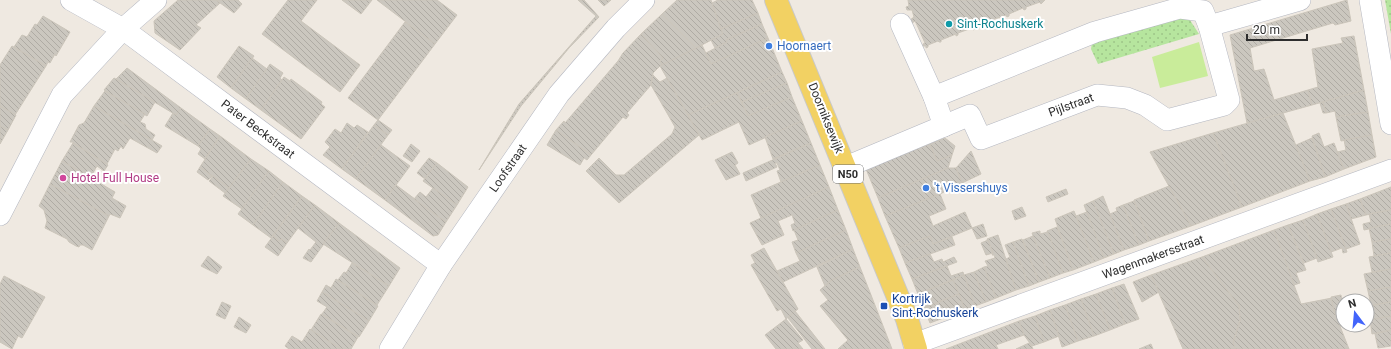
<svg xmlns="http://www.w3.org/2000/svg" width="1391" height="349" viewBox="0 0 1391 349" font-family="Roboto,sans-serif">
  <defs>
    <pattern id="grass-dots" width="8" height="8" patternUnits="userSpaceOnUse"><rect width="8" height="8" fill="#b6e59e"/><path d="M2 2h.1M6 6h.1" fill="none" stroke="#9dc588" stroke-width="1.8" stroke-linecap="round"/></pattern>
    <pattern id="building-back-hatch" width="6" height="6" patternUnits="userSpaceOnUse"><rect width="6" height="6" fill="#cbc7bf"/><path d="M-1 5l2 2M0 0l6 6M5-1l2 2" fill="none" stroke="#afaba4"/></pattern>
  </defs>
  <rect width="100%" height="100%" fill="#efe9e1"/>
  <g fill="url(#grass-dots)">
    <polygon points="1385,0 1391,0 1391,34"/>
    <polygon points="1177,15 1188,17 1199,34 1098,64 1091,49 1092,43"/>
  </g>
  <polygon fill="#c9ec9a" points="1199,42 1208,76 1160,88 1152,57"/>
  <g fill="url(#building-back-hatch)" stroke="#cbc5ba">
    <polygon points="178,0 216,0 220,3 196,25 201,28 180,50 155,33 154,21"/>
    <polygon points="216,0 238,0 242,4 234,13"/>
    <polygon points="288,0 317,0 301,21 360,65 340,92 262,34"/>
    <polygon points="342,0 372,0 361,14"/>
    <polygon points="377,0 437,0 457,15 435,44"/>
    <polygon points="578,0 584,0 599,17 569,48 521,106 479,170 519,104 596,16"/>
    <polygon points="598,0 611,0 604,6"/>
    <polygon points="677,0 711,0 723,34 696,48 662,14"/>
    <polygon points="718,0 752,0 758,13 721,29 712,3"/>
    <polygon points="908,0 1045,0 1041,4 1040,2 1026,7 1026,9 1024,10 1023,8 1009,14 1009,16 1007,17 1006,15 992,20 992,22 990,23 989,21 975,27 975,29 973,30 972,28 958,33 958,35 956,36 956,34 941,40 941,42 939,42 938,41 928,45 928,47 926,48 926,46 923,46 923,44 925,43 917,25 915,21 912,23 910,20 914,17 912,10 907,10 906,7 909,6"/>
    <polygon points="1347,0 1351,21 1335,25 1333,23 1250,48 1254,71 1264,69 1274,100 1308,90 1312,105 1247,123 1230,35"/>
    <polygon points="758,13 762,24 726,40 727,42 715,48 711,40 723,34 721,29"/>
    <polygon points="662,14 696,48 660,66 662,64 660,61 663,58 641,34"/>
    <polygon points="43,16 70,32 56,56 55,54 50,63 48,62 46,66 14,47 22,35 27,37 35,24 37,25"/>
    <polygon points="405,22 435,44 378,120 348,98"/>
    <polygon points="762,24 768,38 711,64 706,53 727,42 726,40"/>
    <polygon points="641,34 663,58 660,61 662,64 653,73 651,85 627,113 629,115 626,119 623,117 591,155 556,130 564,121 565,123 618,61 623,53"/>
    <polygon points="1354,36 1364,90 1312,105 1308,90 1318,87 1312,49 1343,43 1341,38"/>
    <polygon points="768,38 782,72 688,115 660,66 702,45 711,64"/>
    <polygon points="12,46 46,66 15,115 0,106 0,65"/>
    <polygon points="239,46 254,56 231,88 217,77"/>
    <polygon points="252,58 267,69 246,99 231,88"/>
    <polygon points="270,64 283,73 280,78 282,80 261,110 246,99"/>
    <polygon points="127,68 181,108 176,115 116,79"/>
    <polygon points="782,72 787,83 742,102 737,93"/>
    <polygon points="653,75 660,82 667,78 699,135 619,203 586,171 599,158 616,175 624,175 672,134 675,127 651,85"/>
    <polygon points="284,77 290,81 291,79 322,102 321,104 325,107 301,139 261,110"/>
    <polygon points="114,78 155,102 147,116 104,90"/>
    <polygon points="787,83 792,97 748,116 742,102"/>
    <polygon points="1364,90 1368,112 1336,117 1335,111 1326,113 1323,102"/>
    <polygon points="105,91 145,114 140,122 145,124 146,129 155,135 152,140 94,106"/>
    <polygon points="737,93 748,116 792,97 802,121 749,145 739,122 702,140 688,115"/>
    <polygon points="1323,102 1326,113 1323,113 1320,103"/>
    <polygon points="0,106 16,115 8,130 0,126"/>
    <polygon points="94,106 162,146 157,153 130,138 123,149 121,146 118,151 115,149 107,164 73,143 73,142 70,142 79,125 84,123"/>
    <polygon points="181,108 210,129 198,146 165,126 173,113 176,115"/>
    <polygon points="1368,112 1372,135 1341,141 1336,117"/>
    <polygon points="1283,113 1310,181 1242,207 1213,133"/>
    <polygon points="378,120 392,130 388,135 374,125"/>
    <polygon points="802,121 811,143 773,159 765,137"/>
    <polygon points="347,123 354,128 357,125 368,132 342,169 323,155 330,147 325,142 335,129 341,133"/>
    <polygon points="374,125 388,135 356,179 342,169"/>
    <polygon points="0,126 8,130 0,144"/>
    <polygon points="210,129 220,136 205,159 198,154 201,149 198,146"/>
    <polygon points="556,130 591,155 587,160 584,158 580,165 547,145"/>
    <polygon points="1213,133 1242,207 1191,226 1150,152"/>
    <polygon points="1319,133 1324,147 1334,143 1344,169 1325,177 1312,136"/>
    <polygon points="1372,135 1376,157 1344,169 1337,152 1346,150 1344,140"/>
    <polygon points="220,136 251,159 229,188 200,167"/>
    <polygon points="945,138 955,146 952,155 937,161 930,144"/>
    <polygon points="1312,138 1325,177 1310,181 1296,145"/>
    <polygon points="73,143 108,165 104,171 97,166 90,178 62,161"/>
    <polygon points="811,143 820,165 781,182 777,171 780,170 777,163 775,163 777,167 746,181 743,173"/>
    <polygon points="411,144 420,151 412,162 403,156"/>
    <polygon points="930,144 937,161 952,155 948,168 878,198 866,169"/>
    <polygon points="381,145 410,166 385,200 356,179"/>
    <polygon points="971,151 981,174 962,183 956,168"/>
    <polygon points="732,152 738,163 735,165 740,174 726,180 715,160"/>
    <polygon points="429,158 437,163 425,179 417,173"/>
    <polygon points="251,159 269,171 242,209 223,196"/>
    <polygon points="62,161 115,192 112,198 126,206 120,218 110,214 109,216 50,184"/>
    <polygon points="437,163 468,187 457,205 423,181"/>
    <polygon points="820,165 829,187 761,218 751,195"/>
    <polygon points="200,167 212,176 208,180 197,172"/>
    <polygon points="948,168 956,168 962,183 940,194 885,216 878,198"/>
    <polygon points="269,171 283,182 253,225 238,214"/>
    <polygon points="213,176 229,188 225,193 209,181"/>
    <polygon points="283,182 302,196 271,238 253,225"/>
    <polygon points="50,184 109,216 92,250 83,245 80,245 79,247 76,246 69,242 67,239 45,228 47,221 44,210 39,206"/>
    <polygon points="396,185 446,222 438,235 433,236 385,200"/>
    <polygon points="1169,186 1191,226 1149,241 1134,200"/>
    <polygon points="829,187 838,210 793,231 791,225 795,223 792,215 778,221 784,235 762,245 750,223"/>
    <polygon points="1391,187 1391,210 1366,215 1360,199"/>
    <polygon points="433,188 457,205 446,222 414,199 420,192 426,197"/>
    <polygon points="1066,189 1068,194 1048,202 1046,197"/>
    <polygon points="940,194 946,209 929,216 933,226 965,212 972,228 933,244 930,236 899,248 885,216"/>
    <polygon points="302,196 315,205 287,243 281,239 279,241 273,236"/>
    <polygon points="1103,196 1124,250 1114,254 1093,201"/>
    <polygon points="1360,199 1366,215 1351,219 1346,204"/>
    <polygon points="1093,201 1114,254 1104,258 1084,205"/>
    <polygon points="1134,201 1149,241 1139,245 1123,205"/>
    <polygon points="1346,204 1360,244 1346,249 1331,209"/>
    <polygon points="315,205 339,223 311,262 303,258 309,249 310,250 316,242 298,228"/>
    <polygon points="1123,205 1139,245 1124,250 1110,214 1117,211 1116,208"/>
    <polygon points="1022,207 1026,216 1015,220 1012,211"/>
    <polygon points="1331,209 1347,252 1343,253 1342,248 1331,252 1317,214"/>
    <polygon points="838,210 846,230 796,253 792,242 798,240 794,230"/>
    <polygon points="1391,210 1391,224 1364,230 1363,224 1371,222 1369,214"/>
    <polygon points="1074,211 1094,262 1073,270 1055,219"/>
    <polygon points="1087,212 1104,258 1094,262 1076,216"/>
    <polygon points="1317,214 1333,257 1318,262 1303,220"/>
    <polygon points="1303,220 1317,258 1304,263 1288,225"/>
    <polygon points="339,223 400,268 389,286 323,244"/>
    <polygon points="983,224 987,236 977,239 972,228"/>
    <polygon points="1391,224 1391,239 1372,242 1369,228"/>
    <polygon points="1288,225 1306,270 1296,273 1300,283 1294,285 1274,230"/>
    <polygon points="1057,227 1073,270 1063,273 1047,231"/>
    <polygon points="846,230 853,249 783,282 777,271 800,261 796,253"/>
    <polygon points="1274,230 1301,304 1332,298 1334,311 1349,349 1236,349 1233,343 1240,320 1239,306 1202,257"/>
    <polygon points="1040,231 1040,234 1048,232 1063,273 1050,278 1032,233"/>
    <polygon points="998,235 1016,290 996,298 984,267 988,266 985,261 995,258 994,255 992,255 993,253 987,239"/>
    <polygon points="273,236 279,241 281,239 287,243 278,256 265,247"/>
    <polygon points="930,236 933,244 952,237 955,245 905,263 899,248"/>
    <polygon points="1033,236 1050,278 1039,282 1023,240"/>
    <polygon points="1022,239 1039,282 1029,286 1013,242"/>
    <polygon points="1391,239 1391,253 1374,256 1372,242"/>
    <polygon points="988,240 993,253 986,255 981,243"/>
    <polygon points="1013,242 1029,286 1016,290 1006,259 1010,257 1005,245"/>
    <polygon points="764,248 798,309 786,319 781,309 777,311 751,265 755,263 751,255"/>
    <polygon points="853,249 860,267 832,280 825,286 817,267"/>
    <polygon points="1391,253 1391,269 1372,272 1369,257"/>
    <polygon points="930,254 934,262 942,259 943,262 954,257 957,262 912,279 905,263"/>
    <polygon points="208,256 222,267 217,274 201,266"/>
    <polygon points="1202,257 1239,306 1240,320 1233,343 1236,349 1183,349 1151,275"/>
    <polygon points="352,263 389,286 377,305 338,280 344,272 346,273"/>
    <polygon points="947,266 951,276 963,272 964,275 918,294 912,279"/>
    <polygon points="860,267 871,295 892,349 838,349 848,340 820,306 828,300 820,290 832,280"/>
    <polygon points="984,267 996,298 986,302 974,272"/>
    <polygon points="1391,269 1391,287 1368,291 1364,274"/>
    <polygon points="974,272 986,302 975,306 964,275"/>
    <polygon points="964,275 975,306 965,310 953,280"/>
    <polygon points="1151,275 1159,292 1142,302 1133,282"/>
    <polygon points="4,276 45,297 22,338 18,336 12,349 0,342 0,284"/>
    <polygon points="336,279 378,306 369,321 322,292 326,285 331,288"/>
    <polygon points="953,280 959,294 924,308 918,294"/>
    <polygon points="1124,284 1139,319 1125,324 1112,288"/>
    <polygon points="1391,287 1391,302 1371,305 1368,291"/>
    <polygon points="1112,288 1125,324 1110,330 1096,294"/>
    <polygon points="322,292 369,321 359,337 322,314 327,307 317,301"/>
    <polygon points="959,294 965,310 930,323 924,308"/>
    <polygon points="1096,294 1110,330 1094,336 1081,299"/>
    <polygon points="1341,295 1343,310 1334,311 1331,297"/>
    <polygon points="1081,299 1094,336 1078,341 1065,305"/>
    <polygon points="222,302 231,306 225,319 216,315"/>
    <polygon points="1391,302 1391,316 1370,320 1368,306"/>
    <polygon points="1065,305 1078,341 1062,347 1050,310"/>
    <polygon points="1050,310 1059,336 1044,342 1035,316"/>
    <polygon points="1343,310 1343,325 1344,325 1340,326 1334,311"/>
    <polygon points="795,311 825,349 812,349 788,318"/>
    <polygon points="321,314 358,337 351,349 341,349 311,330"/>
    <polygon points="1035,316 1044,342 1032,346 1024,335 1019,321"/>
    <polygon points="1391,316 1391,330 1372,334 1370,320"/>
    <polygon points="239,317 251,325 246,333 234,327"/>
    <polygon points="786,319 803,340 798,343 803,349 776,349 765,335"/>
    <polygon points="1019,321 1024,335 996,345 998,349 946,349"/>
    <polygon points="310,329 311,330 341,349 289,349 285,346 292,336 302,342"/>
    <polygon points="1391,330 1391,346 1378,348 1375,334"/>
    <polygon points="1030,343 1033,349 1016,349 1029,343"/>
    <polygon points="1151,344 1153,349 1139,349"/>
  </g>
  <g fill="none" stroke-linecap="round" stroke-linejoin="round">
    <defs>
      <g id="minor">
        <polyline points="71,0 123,29 441,265"/>
        <polyline points="1370,0 1391,124"/>
        <polyline points="901,24 934,97 944,126"/>
        <polyline points="934,97 1095,32 1180,8 1203,11 1209,26"/>
        <polyline points="846,167 970,115 981,139 1097,95 1127,98 1145,105 1167,120 1224,105 1229,100 1209,26 1300,0"/>
        <polyline points="0,215 62,95 123,29 156,0"/>
        <polyline points="914,344 1391,170"/>
        <polyline points="390,349 441,265 559,94 616,28 644,0"/>
      </g>
      <polyline id="major" points="776,0 907,319 916,349"/>
    </defs>
    <use href="#minor" stroke="#b4b7c1" stroke-width="22"/>
    <use href="#major" stroke="#c9c9c9" stroke-width="24"/>
    <use href="#minor" stroke="#fff" stroke-width="21"/>
    <use href="#major" stroke="#f2d163" stroke-width="22"/>
  </g>
  <circle fill="#0f9aa8" stroke="#fff" stroke-width="1.5" cx="949" cy="24" r="4"/>
  <g fill="#3f7fe0" stroke="#fff" stroke-width="1.5">
    <circle cx="769" cy="46" r="4"/>
    <circle cx="926" cy="188" r="4"/>
  </g>
  <circle fill="#d1479c" stroke="#fff" stroke-width="1.5" cx="63" cy="178" r="4"/>
  <rect fill="#1a4fb4" stroke="#fff" stroke-width="1.5" x="880" y="302" width="8" height="8" rx="2"/>
  <g text-anchor="middle" dominant-baseline="central" stroke-width="4" stroke-linejoin="round" paint-order="stroke">
    <rect fill="#fff" stroke="#6d6d6d" stroke-width="1" x="833" y="165" width="30" height="18" rx="3"/>
    <g font-size="11" font-weight="bold" fill="#2e2e2e">
      <text x="848" y="174">N50</text>
    </g>
    <g font-size="12" fill="#0d838f" stroke="#fff" text-anchor="start">
      <text x="957" y="24">Sint-Rochuskerk</text>
    </g>
    <g font-size="12" fill="#366cbe" stroke="#fff" text-anchor="start">
      <text x="777" y="46">Hoornaert</text>
      <text x="934" y="188">'t Vissershuys</text>
    </g>
    <g font-size="12" fill="#2e2e2e" stroke="#fff">
      <text transform="translate(1071 105) rotate(-20)">Pijlstraat</text>
      <text transform="translate(826 118) rotate(68)">Doorniksewijk</text>
      <text transform="translate(258 129) rotate(37)">Pater Beckstraat</text>
      <text transform="translate(508 168) rotate(-55)">Loofstraat</text>
      <text transform="translate(1153 257) rotate(-20)">Wagenmakersstraat</text>
    </g>
    <g font-size="12" fill="#b23c85" stroke="#fff" text-anchor="start">
      <text x="71" y="178">Hotel Full House</text>
    </g>
    <g font-size="12" fill="#164399" stroke="#fff" text-anchor="start">
      <text x="892" y="299">Kortrijk<tspan x="892" dy="14">Sint-Rochuskerk</tspan></text>
    </g>
  </g>
  <g transform="translate(1355 313) rotate(344)"><circle r="19" fill="#ffffff" stroke="#ababab"/>
  <path d="M0-3L7 15L0 10L-7 15Z" fill="#4264fb"/>
  <text y="-6" font-size="11" font-weight="bold" text-anchor="middle" fill="#2e2e2e">N</text>
  </g>
  <path d="M1247 34v6h60v-6" fill="none" stroke="#2e2e2e" stroke-width="2"/>
  <text x="1253" y="34" font-size="12" fill="#2e2e2e" stroke="#ffffff" stroke-width="3" paint-order="stroke">20 m</text>
</svg>
